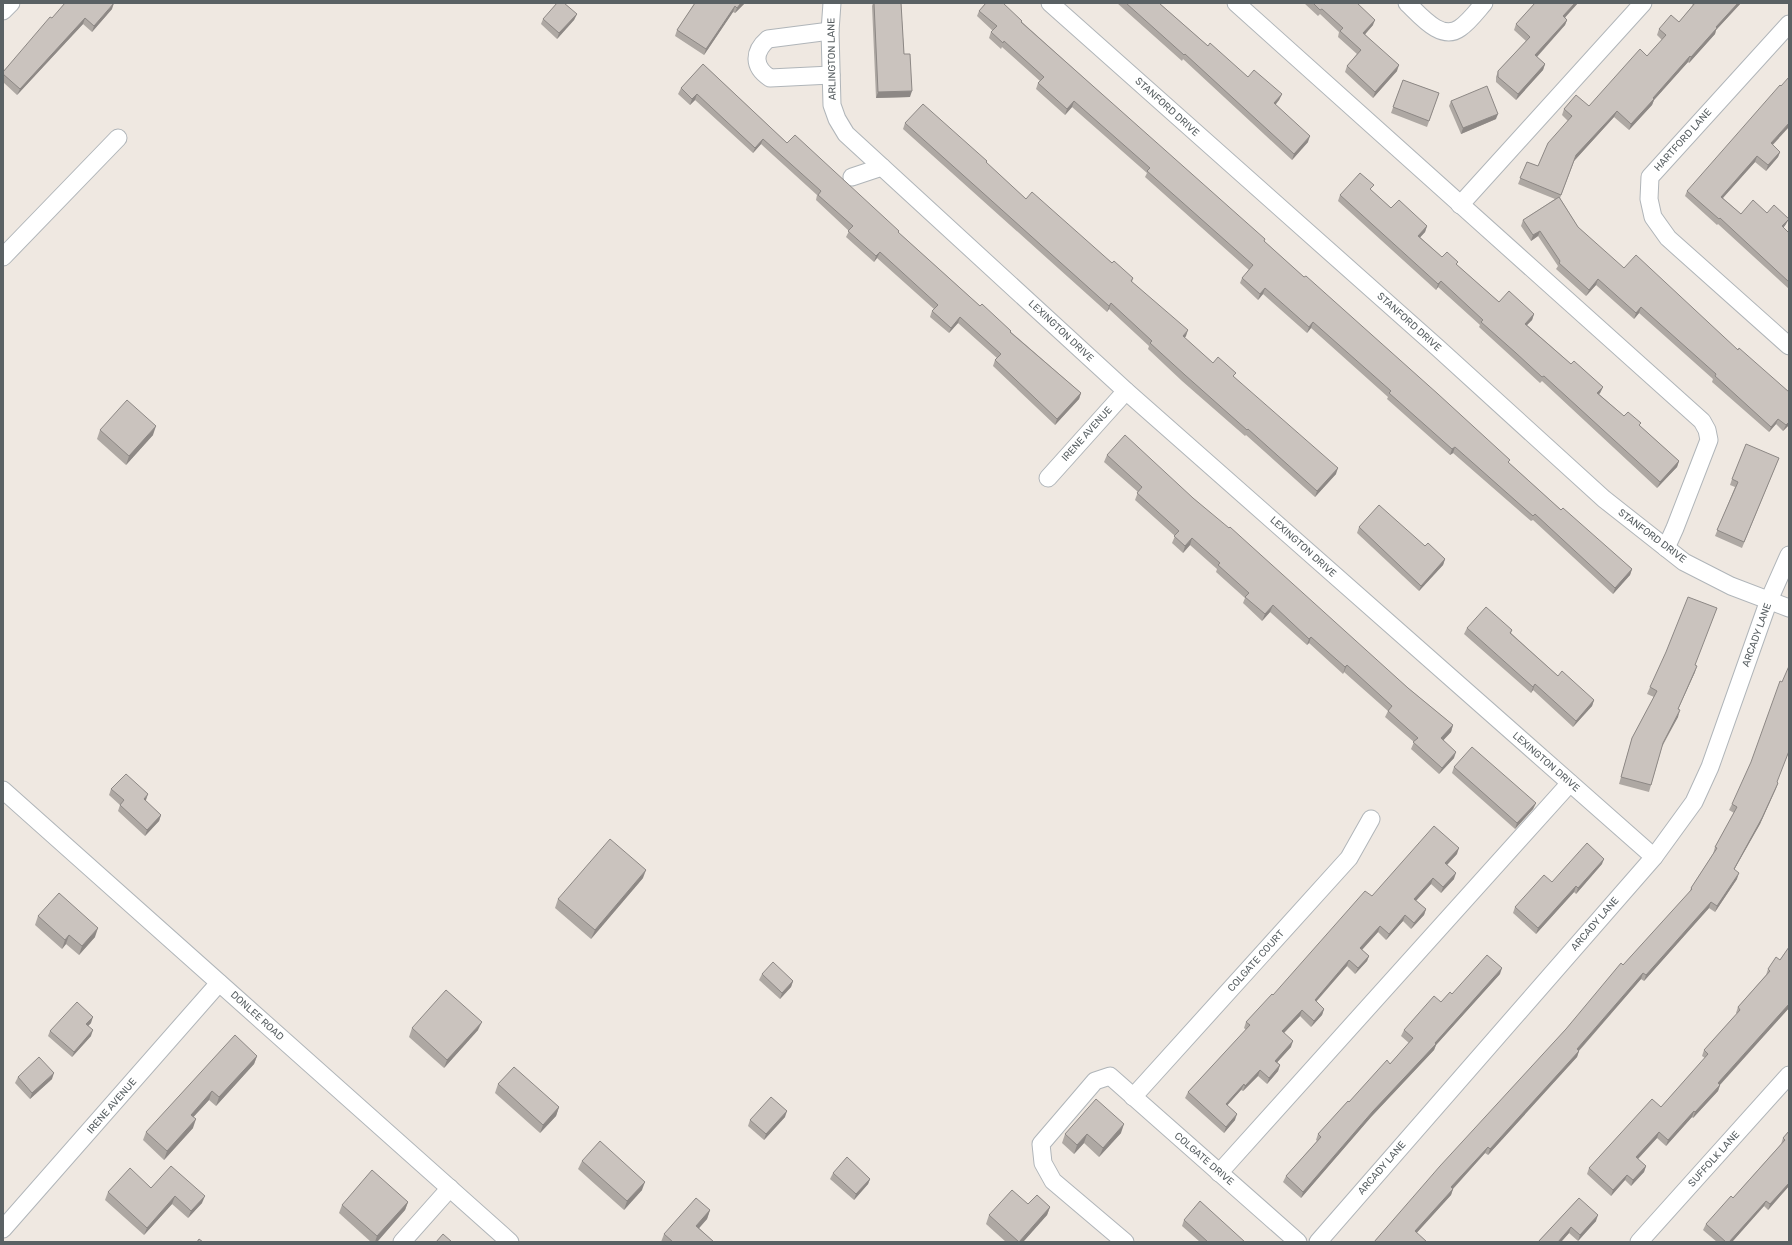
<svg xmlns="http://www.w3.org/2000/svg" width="1792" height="1245" viewBox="0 0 1792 1245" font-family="Rubik,sans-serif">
  <rect width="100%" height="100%" fill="#efe8e1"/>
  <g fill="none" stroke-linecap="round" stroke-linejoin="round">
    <defs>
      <g id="minor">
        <polyline points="832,3 830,31 832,105 837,119 846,134 882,167"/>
        <polyline points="1050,3 1438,348 1604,499 1684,562 1731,586 1789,608"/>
        <polyline points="1236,3 1702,421 1707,430 1709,440 1675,528 1666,548"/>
        <path d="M1407 3C1420 15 1441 42 1460 28 1469 22 1477 11 1484 3"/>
        <polyline points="3,11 11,3"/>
        <polyline points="1789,24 1650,177 1649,199 1653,217 1668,238 1789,346"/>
        <path d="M830 31 768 39C753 52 753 67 770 78L831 75"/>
        <polyline points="852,177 882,167 1126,391 1654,857"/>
        <polyline points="1460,205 1643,3"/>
        <polyline points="3,257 118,138"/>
        <polyline points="1048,478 1126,391"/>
        <polyline points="3,790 510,1242"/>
        <polyline points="1133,1097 1349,858 1371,819"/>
        <polyline points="1219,1173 1570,783"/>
        <polyline points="3,1229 219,983"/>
        <polyline points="402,1242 450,1188"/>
        <polyline points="1125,1242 1053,1181 1043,1163 1041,1144 1095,1081 1110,1076 1298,1242"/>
        <polyline points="1318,1242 1654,857 1694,802 1710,767 1769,600 1789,555"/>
        <polyline points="1639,1242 1789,1075"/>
      </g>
    </defs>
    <use href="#minor" stroke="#b0b5b9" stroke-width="19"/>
    <use href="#minor" stroke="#fff" stroke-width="17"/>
  </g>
  <g fill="#aea8a3">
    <polygon points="695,3 745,3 735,13 733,12 704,55 675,36 677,30"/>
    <polygon points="873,3 901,3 904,54 910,97 876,98 872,6"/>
    <polygon points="1117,3 1159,3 1208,46 1248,77 1282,94 1279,100 1275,105 1308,142 1292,160 1183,59 1182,61"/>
    <polygon points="1304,3 1357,3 1373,25 1365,34 1397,71 1373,98 1345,72 1347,66 1357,54 1338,37 1339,32 1320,14 1318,16"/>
    <polygon points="1535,3 1578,3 1565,17 1567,20 1565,25 1537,57 1545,64 1543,70 1516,100 1496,82 1496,77 1498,71 1526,41 1514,30 1516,24"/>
    <polygon points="1691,3 1741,3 1716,30 1715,34 1689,63 1688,62 1654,100 1652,105 1629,130 1614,117 1574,161 1560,198 1578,227 1789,425 1783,431 1776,424 1769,432 1712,382 1713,379 1639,313 1634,319 1596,285 1586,296 1556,269 1558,266 1538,236 1531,241 1521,226 1523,220 1555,199 1518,184 1527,162 1538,166 1568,121 1562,115 1564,109 1589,106 1647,56 1662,40 1657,35 1659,29 1679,22 1693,5"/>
    <polygon points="112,9 92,32 83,24 17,95 3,82 3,72 52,18"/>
    <polygon points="979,11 1022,22 1561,510 1632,569 1630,575 1613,594 1533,520 1531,521 1453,453 1450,455 1387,399 1388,397 1311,328 1307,333 1263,294 1258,300 1240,283 1242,278 1249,270 1145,177 1147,173 1072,107 1065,115 1036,89 1038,83 1040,81 1002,47 1001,49 989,38 991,32 993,31 977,16"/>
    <polygon points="577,14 574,20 557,39 541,24 543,19"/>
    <polygon points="703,64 787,143 899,233 980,306 1011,331 1011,332 1081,393 1079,399 1055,425 993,366 995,360 997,358 958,323 949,333 930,317 932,311 934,309 877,258 874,262 846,237 849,231 816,200 817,195 761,144 753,153 695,100 690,105 678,94 681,88"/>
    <polygon points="1403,80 1439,93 1427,127 1391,113"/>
    <polygon points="1451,101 1496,119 1461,134 1449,106"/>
    <polygon points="905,123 986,163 1026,199 1133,278 1132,282 1186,336 1184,338 1213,363 1234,377 1336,474 1315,497 1246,435 1245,436 1182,381 1148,349 1149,346 1109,309 1107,312 903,129"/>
    <polygon points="1773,145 1780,152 1778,157 1766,171 1755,162 1723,198 1741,214 1767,213 1786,224 1783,228 1789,233 1789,289 1718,224 1717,225 1685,196 1687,191"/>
    <polygon points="1372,191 1391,208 1427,226 1425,232 1420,237 1442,257 1457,265 1499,302 1534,314 1532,320 1527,325 1571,364 1603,387 1600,393 1599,394 1624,416 1640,426 1679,461 1677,467 1657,488 1542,381 1540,383 1514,359 1479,327 1480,325 1438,287 1436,290 1338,201 1340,195"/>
    <polygon points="100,430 153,435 126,465 97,439"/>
    <polygon points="1107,455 1193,498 1408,688 1453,725 1451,732 1443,740 1454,758 1439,774 1411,749 1414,742 1385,717 1388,711 1344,672 1343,674 1309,643 1307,645 1270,612 1262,621 1243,603 1245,598 1216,572 1217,569 1190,545 1183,553 1172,543 1175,536 1135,500 1138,492 1104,462"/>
    <polygon points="1779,458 1742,548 1715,536 1735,487 1730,485 1732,479"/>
    <polygon points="1359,527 1425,546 1445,559 1443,565 1419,591 1357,533"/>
    <polygon points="1467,628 1512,630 1511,633 1558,676 1594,700 1592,706 1573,727 1533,690 1531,693 1464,634"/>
    <polygon points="1695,665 1695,672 1678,709 1678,717 1662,747 1649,792 1619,784 1632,738 1654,697 1647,694 1650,687"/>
    <polygon points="1454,767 1536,803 1533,809 1515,829 1452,773"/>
    <polygon points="1777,782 1778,783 1776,789 1760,824 1734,870 1737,879 1715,912 1709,908 1644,981 1641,979 1579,1051 1577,1057 1488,1155 1485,1153 1453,1189 1451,1195 1417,1232 1374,1242 1566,1029 1623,965 1689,893 1691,888 1713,854 1715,847 1734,813 1729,810 1732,804"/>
    <polygon points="111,789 146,800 145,801 161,815 159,821 145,836 118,811 120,805 109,795"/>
    <polygon points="1457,854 1447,865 1454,879 1441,893 1431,884 1416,901 1426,909 1424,915 1411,929 1403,921 1386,940 1378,932 1362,950 1369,956 1367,961 1355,974 1347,966 1316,1002 1324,1009 1322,1015 1311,1027 1300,1016 1284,1033 1291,1047 1277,1062 1280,1065 1278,1071 1267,1084 1258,1076 1243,1091 1241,1090 1227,1105 1235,1120 1224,1133 1185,1098 1188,1092 1246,1030 1244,1028 1246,1022 1372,896"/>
    <polygon points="1602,864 1576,894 1574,892 1536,934 1513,913 1515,907 1552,882"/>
    <polygon points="643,878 591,939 555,908 558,899"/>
    <polygon points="38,916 95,937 79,955 66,944 62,949 35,925"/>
    <polygon points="1789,947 1789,1008 1720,1085 1718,1091 1693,1118 1692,1117 1666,1146 1657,1138 1638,1159 1646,1166 1644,1172 1631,1186 1625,1180 1611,1196 1587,1174 1589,1168 1661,1107 1705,1058 1702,1056 1704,1050 1737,1014 1736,1013 1738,1007 1766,975 1768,969 1780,960"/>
    <polygon points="762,974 793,981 791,987 780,999 759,980"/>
    <polygon points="1500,974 1436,1045 1434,1050 1371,1117 1301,1198 1283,1182 1286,1176 1317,1141 1316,1140 1318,1134 1349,1102 1390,1064 1409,1043 1401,1036 1404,1030 1452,994"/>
    <polygon points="91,1023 88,1026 91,1036 72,1057 48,1036 50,1031"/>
    <polygon points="412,1028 478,1030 444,1068 409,1037"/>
    <polygon points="257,1056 254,1064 216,1106 209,1100 193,1117 193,1128 164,1160 143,1140 146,1132"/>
    <polygon points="18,1077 52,1079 30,1099 15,1083"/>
    <polygon points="498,1084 559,1107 556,1116 540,1133 495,1093"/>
    <polygon points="785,1117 764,1140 748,1126 750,1120"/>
    <polygon points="1789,1131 1789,1186 1768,1210 1764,1206 1732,1242 1717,1242 1703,1230 1706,1224 1733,1198 1781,1144 1783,1138"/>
    <polygon points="1121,1133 1099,1157 1084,1143 1074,1154 1062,1143 1065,1134"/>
    <polygon points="582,1161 642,1190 624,1210 578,1169"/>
    <polygon points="833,1173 870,1179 868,1184 854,1200 830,1179"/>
    <polygon points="151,1188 202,1203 188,1218 172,1204 144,1235 105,1200 108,1192"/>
    <polygon points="1579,1198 1596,1221 1578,1241 1569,1233 1561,1242 1538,1242"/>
    <polygon points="408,1202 405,1210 377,1242 371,1242 339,1213 342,1205"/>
    <polygon points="1028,1204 1050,1207 1047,1215 1023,1242 1006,1242 986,1224 989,1215"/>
    <polygon points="710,1210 707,1219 699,1228 714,1242 661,1242 664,1234"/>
    <polygon points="1184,1220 1245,1242 1200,1242 1182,1226"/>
  </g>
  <g fill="#8d8885">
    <polygon points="114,3 112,9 92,32 94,26"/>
    <polygon points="741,3 745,3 735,13 737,8"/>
    <polygon points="1575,3 1578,3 1561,22 1563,16"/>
    <polygon points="1738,3 1741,3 1716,30 1715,34 1689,63 1691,57 1716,27"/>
    <polygon points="735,6 733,12 704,55 706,49"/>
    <polygon points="577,14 574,20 557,39 559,33"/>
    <polygon points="85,18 83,24 17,95 20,89"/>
    <polygon points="1375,20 1373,25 1361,39 1363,33"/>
    <polygon points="1567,20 1565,25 1533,61 1535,55"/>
    <polygon points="1690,56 1688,62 1654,100 1652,105 1629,130 1631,124 1653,98"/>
    <polygon points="1545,64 1543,70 1516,100 1518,94"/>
    <polygon points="1399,65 1397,71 1373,98 1375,92"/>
    <polygon points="912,91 910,97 876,98 878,92"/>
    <polygon points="697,94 695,100 690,105 692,99"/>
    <polygon points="1282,94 1279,100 1272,109 1274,103"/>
    <polygon points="1074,101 1072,107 1065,115 1067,109"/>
    <polygon points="1617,111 1614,117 1574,161 1559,201 1576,155"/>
    <polygon points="1498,114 1496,119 1461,134 1463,128"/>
    <polygon points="1789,123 1789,127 1769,149 1771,143"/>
    <polygon points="1310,136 1308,142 1292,160 1294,154"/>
    <polygon points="763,139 761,144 753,153 755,148"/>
    <polygon points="1780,152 1778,157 1766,171 1768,165"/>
    <polygon points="1757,156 1755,162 1719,202 1721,197"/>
    <polygon points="1789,219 1786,224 1780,232 1782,226"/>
    <polygon points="1427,226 1425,232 1416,242 1418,236"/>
    <polygon points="1540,231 1538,236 1531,241 1533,235"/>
    <polygon points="880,252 877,258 874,262 876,256"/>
    <polygon points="1598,279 1596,285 1586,296 1589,290"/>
    <polygon points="1441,281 1438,287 1436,290 1438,284"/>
    <polygon points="1265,288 1263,294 1258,300 1260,294"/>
    <polygon points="1111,303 1109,309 1107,312 1109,306"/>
    <polygon points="1641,307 1639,313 1634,319 1636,313"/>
    <polygon points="1534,314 1532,320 1523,329 1525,324"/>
    <polygon points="960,317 958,323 949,333 951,328"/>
    <polygon points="1313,322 1311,328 1307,333 1309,327"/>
    <polygon points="1188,330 1186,336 1181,342 1183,336"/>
    <polygon points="1603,387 1600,393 1595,398 1597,393"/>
    <polygon points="1081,393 1079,399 1055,425 1057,419"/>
    <polygon points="1778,419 1776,424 1769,432 1771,427"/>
    <polygon points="1789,422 1789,425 1783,431 1786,425"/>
    <polygon points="156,426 153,435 126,465 129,456"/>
    <polygon points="1455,447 1453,453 1450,455 1452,449"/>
    <polygon points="1679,461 1677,467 1657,488 1660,482"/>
    <polygon points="1338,468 1336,474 1315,497 1317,491"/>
    <polygon points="1192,538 1190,545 1183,553 1185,546"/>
    <polygon points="1445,559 1443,565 1419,591 1421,586"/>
    <polygon points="1632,569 1630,575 1613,594 1615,588"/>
    <polygon points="1273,605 1270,612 1262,621 1265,614"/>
    <polygon points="1311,637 1309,643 1307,645 1309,639"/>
    <polygon points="1347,665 1344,672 1343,674 1345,667"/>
    <polygon points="1697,666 1695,672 1675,716 1678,709"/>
    <polygon points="1535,684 1533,690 1531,693 1533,687"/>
    <polygon points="1594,700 1592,706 1573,727 1576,721"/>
    <polygon points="1680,710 1678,717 1660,749 1663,743"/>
    <polygon points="1453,725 1451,732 1439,745 1441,738"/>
    <polygon points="1456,752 1454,758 1439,774 1442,768"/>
    <polygon points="1778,783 1760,824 1731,875 1734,869"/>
    <polygon points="148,794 146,800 142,805 144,799"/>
    <polygon points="1536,803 1533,809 1515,829 1517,823"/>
    <polygon points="161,815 159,821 145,836 147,830"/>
    <polygon points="1459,848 1457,854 1443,869 1445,863"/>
    <polygon points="1604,859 1602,864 1576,894 1578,888"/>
    <polygon points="646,870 643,878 591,939 595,930"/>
    <polygon points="1456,873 1454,879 1441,893 1443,887"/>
    <polygon points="1739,873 1737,879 1715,912 1717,906"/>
    <polygon points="1433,878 1431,884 1412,905 1414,899"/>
    <polygon points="1576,886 1574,892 1536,934 1538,928"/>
    <polygon points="1711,902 1709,908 1644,981 1646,975"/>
    <polygon points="1426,909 1424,915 1411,929 1414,923"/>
    <polygon points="1405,915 1403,921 1386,940 1389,934"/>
    <polygon points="1380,926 1378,932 1358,954 1360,948"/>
    <polygon points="98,928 95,937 79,955 82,946"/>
    <polygon points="69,935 66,944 62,949 65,940"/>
    <polygon points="1369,956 1367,961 1355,974 1358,968"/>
    <polygon points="1349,960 1347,966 1312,1006 1315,1000"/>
    <polygon points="1502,968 1500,974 1436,1045 1434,1050 1371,1117 1301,1198 1303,1192 1373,1111"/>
    <polygon points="1643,973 1641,979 1575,1055 1577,1049"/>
    <polygon points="793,981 791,987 780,999 782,993"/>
    <polygon points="1789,1004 1789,1008 1716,1089 1718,1083"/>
    <polygon points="1324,1009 1322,1015 1311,1027 1314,1021"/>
    <polygon points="1302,1010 1300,1016 1280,1037 1282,1031"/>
    <polygon points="93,1017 91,1023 84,1030 86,1024"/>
    <polygon points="482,1022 478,1030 444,1068 447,1060"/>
    <polygon points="93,1030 91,1036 72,1057 74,1052"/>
    <polygon points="1293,1041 1291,1047 1273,1067 1275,1061"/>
    <polygon points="1579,1051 1577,1057 1488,1155 1490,1149"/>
    <polygon points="257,1056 254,1064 216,1106 219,1097"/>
    <polygon points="1280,1065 1278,1071 1267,1084 1269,1078"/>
    <polygon points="1260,1070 1258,1076 1243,1091 1245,1086"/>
    <polygon points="54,1073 52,1079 30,1099 32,1093"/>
    <polygon points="1244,1084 1241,1090 1224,1109 1226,1104"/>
    <polygon points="1720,1085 1718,1091 1693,1118 1695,1112"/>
    <polygon points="212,1091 209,1100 188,1123 191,1115"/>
    <polygon points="559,1107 556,1116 540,1133 543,1125"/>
    <polygon points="787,1111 785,1117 764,1140 766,1134"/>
    <polygon points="1694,1111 1692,1117 1666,1146 1668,1140"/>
    <polygon points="1237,1114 1235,1120 1224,1133 1226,1127"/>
    <polygon points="196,1119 193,1128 164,1160 167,1151"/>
    <polygon points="1124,1124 1121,1133 1099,1157 1103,1148"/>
    <polygon points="1659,1132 1657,1138 1634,1163 1636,1157"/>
    <polygon points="1087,1134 1084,1143 1074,1154 1077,1145"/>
    <polygon points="1488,1147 1485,1153 1449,1193 1451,1187"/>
    <polygon points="1646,1166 1644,1172 1631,1186 1633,1180"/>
    <polygon points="1627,1175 1625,1180 1611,1196 1613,1190"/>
    <polygon points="870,1179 868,1184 854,1200 856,1194"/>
    <polygon points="645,1182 642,1190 624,1210 627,1201"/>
    <polygon points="1789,1183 1789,1186 1768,1210 1770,1204"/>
    <polygon points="1453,1189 1451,1195 1413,1237 1415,1231"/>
    <polygon points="175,1196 172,1204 144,1235 147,1228"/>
    <polygon points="205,1196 202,1203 188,1218 191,1211"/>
    <polygon points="1766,1201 1764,1206 1732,1242 1729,1242"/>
    <polygon points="408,1202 405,1210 377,1242 375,1242 377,1236"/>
    <polygon points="1050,1207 1047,1215 1023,1242 1019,1242"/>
    <polygon points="710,1210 707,1219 693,1235 696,1226"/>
    <polygon points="1598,1215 1596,1221 1578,1241 1580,1235"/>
    <polygon points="1571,1227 1569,1233 1561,1242 1558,1242"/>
  </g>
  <g fill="#cac3be" stroke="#8d8885">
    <polygon points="65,3 114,3 94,26 85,18 20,89 3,74 3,72 50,17 52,18"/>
    <polygon points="557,3 564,3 577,14 559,33 543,19"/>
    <polygon points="695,3 741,3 737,8 735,6 706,49 677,30"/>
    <polygon points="874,3 901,3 904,54 910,54 912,91 878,92"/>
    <polygon points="986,3 1003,3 1022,21 1021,22 1265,239 1264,241 1304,277 1306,276 1438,394 1510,460 1508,462 1561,510 1563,508 1632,569 1615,588 1535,514 1533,516 1455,447 1452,449 1389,393 1391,391 1313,322 1309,327 1265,288 1260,294 1242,278 1253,265 1147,171 1150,168 1074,101 1067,109 1038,83 1044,77 1004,41 1003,43 991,32 997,26 979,11"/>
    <polygon points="1126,3 1159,3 1208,46 1210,43 1248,77 1254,70 1282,94 1274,103 1310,136 1294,154 1185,54 1184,55"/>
    <polygon points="1313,3 1357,3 1375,20 1363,33 1399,65 1375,92 1347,66 1361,50 1340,31 1343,28 1322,9 1320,10"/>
    <polygon points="1535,3 1575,3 1563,16 1567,20 1535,55 1545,64 1518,94 1498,77 1498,71 1530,37 1516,24"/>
    <polygon points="1695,3 1738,3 1716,27 1717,28 1691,57 1690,56 1653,98 1654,99 1631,124 1617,111 1576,155 1561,195 1520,178 1527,162 1538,166 1548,143 1572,116 1564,109 1576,95 1589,106 1640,49 1647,56 1666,35 1659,29 1671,15 1679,22"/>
    <polygon points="703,64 787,143 795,135 899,231 898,232 980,306 982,304 1011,331 1010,332 1081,393 1057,419 995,360 1001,354 960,317 951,328 932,311 938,305 880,252 876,256 848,231 853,226 818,195 821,191 763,139 755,148 697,94 692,99 681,88"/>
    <polygon points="1789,77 1789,123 1771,143 1780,152 1768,165 1757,156 1721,197 1741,214 1753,200 1767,213 1774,205 1789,219 1782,226 1789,233 1789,282 1720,218 1719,219 1687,191 1780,85 1781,86"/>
    <polygon points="1403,80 1439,93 1429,121 1393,107"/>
    <polygon points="1487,86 1498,114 1463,128 1451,101"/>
    <polygon points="923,104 987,161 986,162 1026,199 1032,192 1112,263 1114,261 1133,278 1131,281 1188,330 1183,336 1213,363 1218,357 1236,373 1233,376 1338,468 1317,491 1248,429 1247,430 1185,375 1150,343 1152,341 1111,303 1109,306 905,123"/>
    <polygon points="1360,173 1374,185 1370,189 1391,208 1399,200 1427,226 1418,236 1442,257 1447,252 1458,262 1456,264 1499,302 1509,291 1534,314 1525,324 1571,364 1574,361 1603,387 1597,393 1624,416 1628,412 1641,423 1639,425 1679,461 1660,482 1544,376 1542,377 1516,353 1481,322 1483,320 1441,281 1438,284 1340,195"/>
    <polygon points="1559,197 1578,227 1624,268 1636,255 1738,350 1739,348 1789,392 1789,422 1786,425 1778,419 1771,427 1715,376 1716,374 1641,307 1636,313 1598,279 1589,290 1559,263 1560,261 1540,231 1533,235 1523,220"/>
    <polygon points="127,400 156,426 129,456 100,430"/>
    <polygon points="1125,435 1193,498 1229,528 1230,527 1408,688 1453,725 1441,738 1456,752 1442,768 1413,742 1418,738 1388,711 1392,706 1347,665 1345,667 1311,637 1309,639 1273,605 1265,614 1245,597 1249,593 1218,565 1220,563 1192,538 1185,546 1174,536 1179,531 1137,493 1142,487 1107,455"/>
    <polygon points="1746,444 1779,458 1744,542 1717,530 1738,482 1732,479"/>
    <polygon points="1379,505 1425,546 1428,543 1445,559 1421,586 1359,527"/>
    <polygon points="1688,597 1717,608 1695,665 1697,666 1678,709 1680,710 1663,743 1651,785 1621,777 1632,738 1657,691 1650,687 1666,652"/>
    <polygon points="1486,607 1512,630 1510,633 1558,676 1562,671 1594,700 1576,721 1535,684 1533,687 1467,628"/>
    <polygon points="1789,666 1789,751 1777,782 1778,783 1762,818 1734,869 1739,873 1717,906 1711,902 1646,975 1643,973 1577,1049 1579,1051 1490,1149 1488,1147 1451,1187 1453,1189 1415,1231 1427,1242 1374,1242 1440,1166 1566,1029 1621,963 1623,965 1692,889 1691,888 1717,848 1715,847 1737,807 1732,804 1751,762 1780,681 1782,682"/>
    <polygon points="1472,747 1536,803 1517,823 1454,767"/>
    <polygon points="126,774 148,794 144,799 161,815 147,830 120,805 124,800 111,789"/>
    <polygon points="1434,826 1459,848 1445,863 1456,873 1443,887 1433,878 1414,899 1426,909 1414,923 1405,915 1389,934 1380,926 1360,948 1369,956 1358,968 1349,960 1315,1000 1324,1009 1314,1021 1302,1010 1282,1031 1293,1041 1275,1061 1280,1065 1269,1078 1260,1070 1245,1086 1244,1084 1226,1104 1237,1114 1226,1127 1188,1092 1250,1025 1246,1022 1272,994 1273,995 1365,891 1372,896"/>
    <polygon points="610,839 646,870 595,930 558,899"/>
    <polygon points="1587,843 1604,859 1578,888 1576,886 1538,928 1515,907 1544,875 1552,882"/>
    <polygon points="59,893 98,928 82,946 69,935 65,940 38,916"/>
    <polygon points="1789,947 1789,1004 1718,1083 1720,1085 1695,1112 1694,1111 1668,1140 1659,1132 1636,1157 1646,1166 1633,1180 1627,1175 1613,1190 1589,1168 1652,1099 1661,1107 1708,1054 1704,1050 1740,1010 1738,1007 1770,971 1768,969 1776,957 1780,960"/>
    <polygon points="1487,955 1502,968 1435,1043 1436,1044 1373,1111 1303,1192 1286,1176 1321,1137 1318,1134 1348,1101 1349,1102 1387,1060 1390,1064 1413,1038 1404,1030 1434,996 1441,1002 1450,992 1452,994"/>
    <polygon points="773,962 793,981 782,993 762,974"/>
    <polygon points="446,990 482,1022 447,1060 412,1028"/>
    <polygon points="77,1002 93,1017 86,1024 93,1030 74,1052 50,1031"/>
    <polygon points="235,1035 257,1056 219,1097 212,1091 191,1115 196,1119 167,1151 146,1132"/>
    <polygon points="39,1057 54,1073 32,1093 18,1077"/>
    <polygon points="514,1067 559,1107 543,1125 498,1084"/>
    <polygon points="771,1097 787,1111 766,1134 750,1120"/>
    <polygon points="1096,1099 1124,1124 1103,1148 1087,1134 1077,1145 1065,1134"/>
    <polygon points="1789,1131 1789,1183 1770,1204 1766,1201 1729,1242 1726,1242 1706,1224 1731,1196 1733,1198 1785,1140 1783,1138"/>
    <polygon points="600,1141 645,1182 627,1201 582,1161"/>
    <polygon points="847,1157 870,1179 856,1194 833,1173"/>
    <polygon points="171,1166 205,1196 191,1211 175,1196 147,1228 108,1192 130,1168 151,1188"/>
    <polygon points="372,1170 408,1202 377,1236 342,1205"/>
    <polygon points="1012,1190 1028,1204 1037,1195 1050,1207 1019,1242 989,1215"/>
    <polygon points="696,1198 710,1210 696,1226 714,1242 673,1242 664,1234"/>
    <polygon points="1579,1198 1598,1215 1580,1235 1571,1227 1558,1242 1538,1242"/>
    <polygon points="1200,1201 1245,1242 1208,1242 1184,1220"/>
    <polygon points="443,1234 452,1242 436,1242"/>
    <polygon points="199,1239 203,1242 197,1242"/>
  </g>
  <g text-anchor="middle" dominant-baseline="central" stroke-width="3.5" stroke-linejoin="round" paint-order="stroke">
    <g font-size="10" fill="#5a6164" stroke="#fff">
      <text transform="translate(832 59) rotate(-91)">ARLINGTON LANE</text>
      <text transform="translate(1167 107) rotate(42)">STANFORD DRIVE</text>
      <text transform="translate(1683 140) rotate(-48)">HARTFORD LANE</text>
      <text transform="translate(1409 322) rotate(42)">STANFORD DRIVE</text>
      <text transform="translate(1061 331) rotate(43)">LEXINGTON DRIVE</text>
      <text transform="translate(1087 434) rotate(-48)">IRENE AVENUE</text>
      <text transform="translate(1652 536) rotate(37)">STANFORD DRIVE</text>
      <text transform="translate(1303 547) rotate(42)">LEXINGTON DRIVE</text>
      <text transform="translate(1757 635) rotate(-70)">ARCADY LANE</text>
      <text transform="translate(1546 762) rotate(41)">LEXINGTON DRIVE</text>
      <text transform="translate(1595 924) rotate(-49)">ARCADY LANE</text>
      <text transform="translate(1256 961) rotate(-48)">COLGATE COURT</text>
      <text transform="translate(257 1016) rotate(42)">DONLEE ROAD</text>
      <text transform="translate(112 1106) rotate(-49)">IRENE AVENUE</text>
      <text transform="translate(1204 1159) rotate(41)">COLGATE DRIVE</text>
      <text transform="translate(1714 1159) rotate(-48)">SUFFOLK LANE</text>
      <text transform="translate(1382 1168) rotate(-49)">ARCADY LANE</text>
    </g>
  </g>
  <rect width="1792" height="1245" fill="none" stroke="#5a6164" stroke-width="8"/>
</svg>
